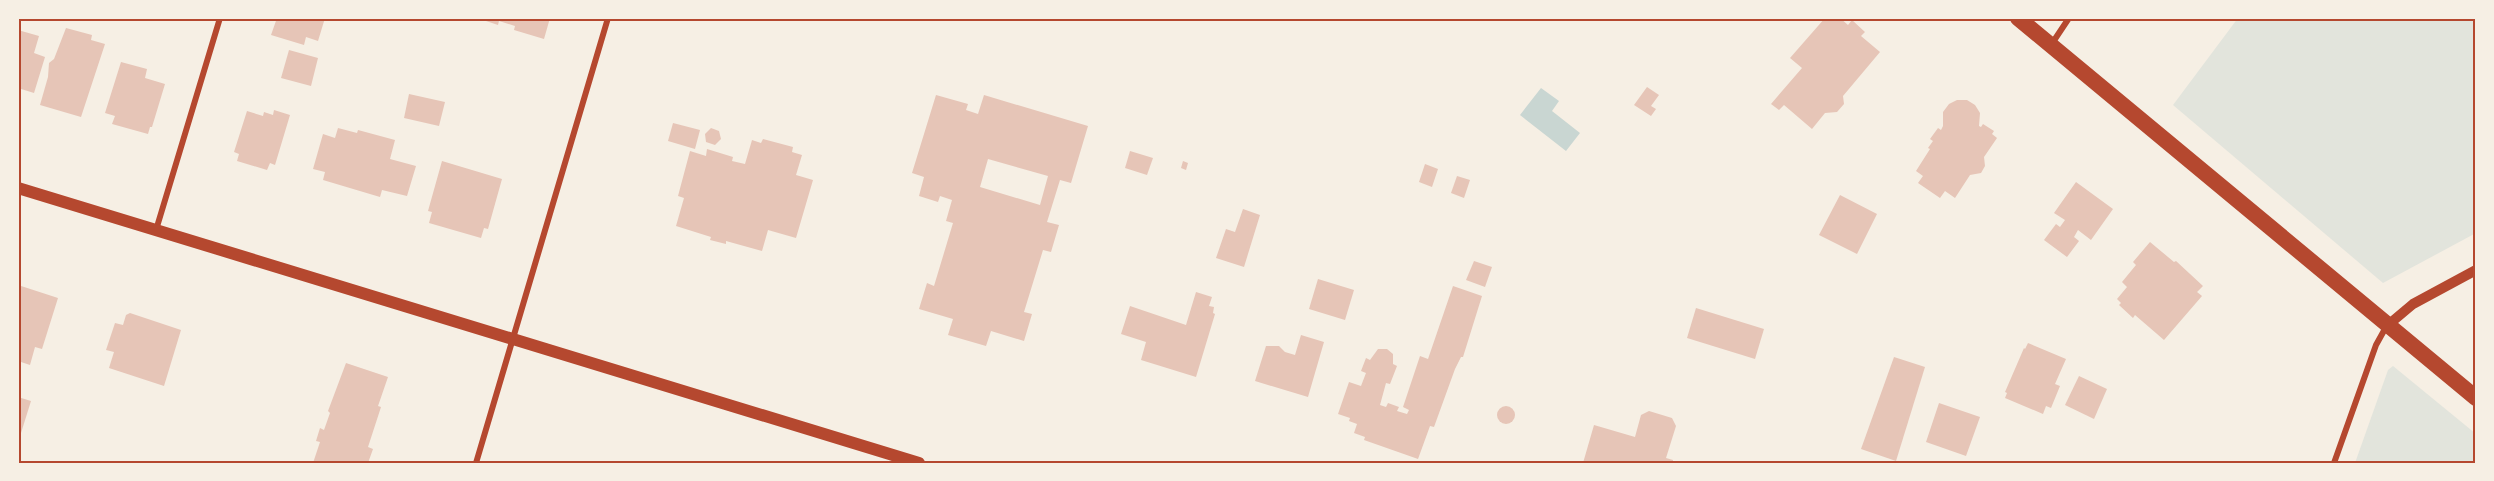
<svg xmlns="http://www.w3.org/2000/svg" width="2494" height="481" viewBox="0 0 2494 481" font-family="'Work Sans',sans-serif">
  <rect width="100%" height="100%" fill="#f6efe4"/>
  <g fill="#e2e4dc">
    <polygon points="2238,18 2476,18 2476,233 2383,283 2173,105"/>
    <polygon points="2393,366 2476,434 2476,463 2355,463 2388,370"/>
  </g>
  <polygon fill="#c9d6d2" points="1541,88 1559,101 1552,111 1580,133 1566,151 1520,115"/>
  <g fill="#e6c5b7" fill-rule="evenodd">
    <polygon points="277,18 325,18 318,41 306,37 304,45 271,35"/>
    <polygon points="477,18 550,18 544,39 514,30 515,26 499,21 498,25"/>
    <polygon points="1825,18 1840,18 1848,25 1852,20 1865,32 1861,36 1880,52 1843,96 1844,104 1837,112 1825,113 1812,129 1784,105 1779,110 1771,104 1802,68 1790,58"/>
    <polygon points="66,28 92,35 91,40 105,44 81,117 40,105 48,77 49,63 54,59"/>
    <polygon points="18,30 39,36 34,53 45,57 34,93 18,88"/>
    <polygon points="289,50 318,58 311,86 281,78"/>
    <polygon points="121,62 147,69 145,78 165,84 152,127 150,127 148,134 112,124 115,116 105,113"/>
    <polygon points="1647,87 1659,95 1651,106 1656,109 1651,116 1634,105"/>
    <polygon points="409,94 445,102 439,126 404,118"/>
    <path d="M936 95 968 104 966 110 978 114 984 95 1088 126 1071 183 1060 180 1047 222 1059 225 1051 252 1043 250 1024 312 1032 314 1024 341 991 331 986 346 948 335 953 319 919 309 927 283 934 286 953 223 946 221 952 200 940 196 938 202 919 196 924 177 912 173ZM988 159 1048 176 1040 205 980 187Z"/>
    <polygon points="1957,100 1967,100 1975,105 1980,113 1979,126 1981,127 1983,124 1994,131 1992,134 1997,138 1984,157 1985,166 1981,173 1970,175 1955,198 1945,191 1940,198 1918,183 1923,176 1916,171 1930,149 1928,148 1933,141 1930,139 1938,128 1941,130 1943,126 1943,112 1949,104"/>
    <polygon points="274,110 290,115 275,165 270,163 267,170 237,161 239,154 234,152 247,111 263,116 264,112 273,115"/>
    <polygon points="673,123 700,130 695,149 668,141"/>
    <polygon points="338,128 357,133 358,130 395,140 390,159 416,166 407,196 382,190 380,197 323,180 325,172 313,169 323,134 335,138"/>
    <polygon points="711,128 719,131 721,139 715,145 706,142 705,134"/>
    <polygon points="763,139 793,147 792,152 802,155 796,175 813,180 796,238 768,230 762,251 726,241 726,244 710,240 711,237 676,226 684,198 678,196 690,151 706,156 707,149 733,157 732,161 745,164 752,140 761,143"/>
    <polygon points="1130,151 1153,158 1147,175 1125,168"/>
    <polygon points="442,161 502,179 488,229 484,228 481,238 429,223 432,212 428,211"/>
    <polygon points="1183,161 1188,163 1186,170 1181,168"/>
    <polygon points="1425,164 1438,169 1432,187 1419,182"/>
    <polygon points="1457,176 1470,180 1464,198 1451,193"/>
    <polygon points="2076,182 2113,209 2091,240 2078,230 2074,237 2079,241 2067,257 2044,240 2056,224 2060,227 2065,220 2054,213"/>
    <polygon points="1840,195 1877,214 1857,254 1819,235"/>
    <polygon points="1243,209 1260,215 1244,267 1216,258 1226,229 1235,232"/>
    <polygon points="2150,242 2174,262 2176,261 2203,286 2197,292 2202,296 2164,340 2135,315 2133,318 2119,305 2121,303 2117,299 2127,287 2122,282 2136,265 2133,262"/>
    <polygon points="1474,261 1492,267 1485,287 1466,280"/>
    <polygon points="1318,279 1354,290 1345,320 1309,309"/>
    <polygon points="18,285 58,298 42,349 35,347 30,365 18,361"/>
    <polygon points="1453,286 1482,296 1463,357 1461,357 1455,369 1434,427 1430,426 1418,459 1364,440 1365,437 1354,433 1357,424 1349,421 1350,418 1338,414 1349,382 1361,386 1366,373 1361,371 1366,358 1370,360 1378,349 1387,349 1393,354 1393,364 1397,366 1390,384 1386,383 1380,405 1386,407 1388,403 1399,407 1397,411 1407,414 1409,410 1403,407 1420,356 1428,359"/>
    <polygon points="1196,292 1212,297 1209,306 1214,307 1213,313 1215,314 1196,377 1141,360 1146,342 1121,334 1130,306 1186,325"/>
    <polygon points="1696,308 1764,329 1755,359 1687,338"/>
    <polygon points="130,313 181,330 164,386 109,368 114,352 106,350 115,323 123,325 126,315"/>
    <polygon points="1301,335 1324,342 1308,397 1255,381 1266,346 1279,346 1285,352 1295,355"/>
    <polygon points="2028,343 2066,359 2055,384 2060,386 2051,408 2046,406 2043,414 2005,398 2007,393 2005,392 2024,348 2025,349"/>
    <polygon points="1894,357 1925,367 1896,461 1861,449"/>
    <polygon points="346,363 388,377 378,406 381,407 368,447 373,449 368,463 313,463 320,442 316,441 320,428 324,430 330,413 328,411"/>
    <polygon points="2079,376 2107,389 2094,419 2065,405"/>
    <polygon points="18,397 31,401 21,433 18,432"/>
    <polygon points="1939,403 1980,417 1966,456 1926,442"/>
    <circle cx="1506" cy="415" r="9"/>
    <polygon points="1649,411 1672,418 1676,426 1666,458 1673,460 1673,463 1583,463 1594,425 1635,437 1641,415"/>
  </g>
  <g fill="none" stroke-linecap="round" stroke-linejoin="round">
    <g stroke="#b5482f" stroke-width="6">
      <polyline points="2051,45 2069,18"/>
      <polyline points="156,230 220,18"/>
      <polyline points="476,463 608,18"/>
      <polyline points="2334,463 2376,345 2386,327"/>
    </g>
    <polyline stroke="#b5482f" stroke-width="10" points="2388,325 2413,304 2476,270"/>
    <polyline stroke="#b5482f" stroke-width="12" points="18,188 919,463"/>
    <polyline stroke="#b5482f" stroke-width="16" points="2018,18 2476,398"/>
  </g>
  <rect width="2494" height="481" fill="none" stroke="#f6efe4" stroke-width="39"/>
  <rect x="20" y="20" width="2454" height="442" fill="none" stroke="#b5482f" stroke-width="2"/>
</svg>
